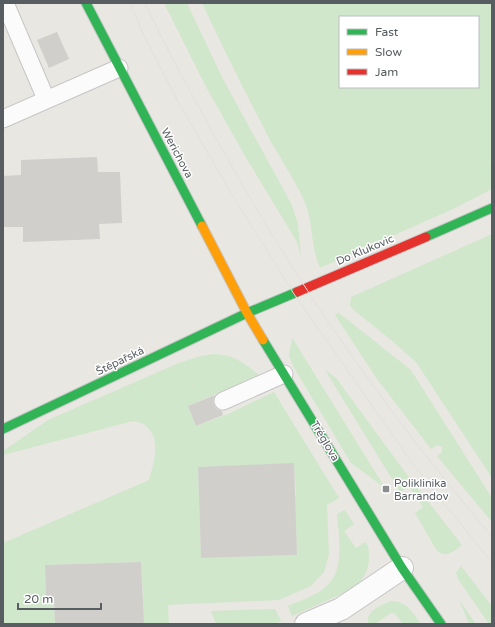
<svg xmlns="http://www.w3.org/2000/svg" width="495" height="627" viewBox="0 0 495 627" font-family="'Varela Round',sans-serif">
  <rect width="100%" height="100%" fill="#e9e7e2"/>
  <g fill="#d0e7cb" fill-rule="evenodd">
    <polygon points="164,3 187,3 223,79 292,205 298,224 301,257 297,242 245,156 205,85"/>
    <path d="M202 3H492V160L487 163 492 161V189L453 209 320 268C310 247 314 220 303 198 294 179 282 161 271 142 247 96 224 50 202 3ZM340 17H478V87H340Z"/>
    <polygon points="492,234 492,478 416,362 391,340 355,311 350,306 351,297"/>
    <polygon points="339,313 411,370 492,498 492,522 437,456 442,452 442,447 437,445 431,449 377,379 335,315"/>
    <polygon points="292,339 293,339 385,488 351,463 293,366 289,355"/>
    <path d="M214 354C236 356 243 362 259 375L188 406 196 426 228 414 274 392 339 498 327 505 329 554 324 572 311 586 279 600 168 605 169 624H144L125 594H143L141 562 45 565 46 597H54L55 624H3V543L149 480C154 462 162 439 145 425 143 423 137 422 133 421L3 455V451L48 420 181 362 201 356ZM294 464 296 495 278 496 279 524H296L297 555 201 558 198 467Z"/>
    <path d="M325 370 336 378 408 476 462 545C453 552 447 558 437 551L415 513 423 507 409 487 400 492Z"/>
    <path d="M345 510 354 524 344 531 356 548 365 542C369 546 369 551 369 557 369 571 363 580 353 589L292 616 288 606C299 601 312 597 322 590 346 574 339 539 337 514Z"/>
    <polygon points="461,566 492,606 492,624 489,624 458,579 456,573"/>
    <polygon points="459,600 476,624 469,624"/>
    <path d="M391 601C407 601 412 612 421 624H403L395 614 391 613 375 624H368C366 610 380 606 391 601Z"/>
    <polygon points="275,609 281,621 274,624 216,624 211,611"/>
  </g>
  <g fill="#d0cfcc">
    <polygon points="57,32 69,59 49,68 37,40"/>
    <polygon points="97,157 98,172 120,172 122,223 99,224 100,239 23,242 23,227 3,227 3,176 21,175 21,160"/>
    <polygon points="215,395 213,400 214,405 217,409 222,411 223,415 196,426 188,406"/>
    <polygon points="294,463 297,555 201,558 198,467"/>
    <polygon points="141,562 144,624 55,624 54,597 46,597 45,565"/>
  </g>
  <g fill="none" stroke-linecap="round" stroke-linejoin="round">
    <defs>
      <g id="lane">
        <polyline points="5,3 46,99"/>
        <polyline points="3,119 119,68"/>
        <polyline points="223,401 284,374"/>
      </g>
      <polyline id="street" points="306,624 341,609 402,568"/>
      <g id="fast">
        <polyline points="86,3 202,226"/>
        <polyline points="426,237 492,208"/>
        <polyline points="263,340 402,568 441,624"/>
        <polyline points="3,429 247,313 297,292"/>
      </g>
      <polyline id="slow" points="202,226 247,313 263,340"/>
      <polyline id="jam" points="297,292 426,237"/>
    </defs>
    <use href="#lane" stroke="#c5c5c5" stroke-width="19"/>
    <use href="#street" stroke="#c5c5c5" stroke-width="24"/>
    <use href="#fast" stroke="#c6c6c6" stroke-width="11"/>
    <use href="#slow" stroke="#c6c6c6" stroke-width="11"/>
    <use href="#jam" stroke="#c6c6c6" stroke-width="11"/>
    <use href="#lane" stroke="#fcfbfb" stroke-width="17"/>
    <use href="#street" stroke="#fcfbfb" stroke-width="22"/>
    <use href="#fast" stroke="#30b455" stroke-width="9"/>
    <use href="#slow" stroke="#ff9f0a" stroke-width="9"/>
    <use href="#jam" stroke="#e5322d" stroke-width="9"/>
    <g stroke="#e1e1e0" stroke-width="1">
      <polyline points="130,3 142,31 177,100 231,193 294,294 415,467 492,563"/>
      <path d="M145 3C165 47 189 89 212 131 263 223 318 312 381 396 416 445 454 491 492 537"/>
    </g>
  </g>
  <rect fill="#8b8d8e" stroke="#fff" stroke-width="1.5" x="382" y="485" width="8" height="8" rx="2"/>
  <g text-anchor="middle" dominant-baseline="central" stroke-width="3" stroke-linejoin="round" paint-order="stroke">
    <g font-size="11" fill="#585d61" stroke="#fff">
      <text transform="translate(177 153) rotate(62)">Werichova</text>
      <text transform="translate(365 250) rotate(-23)">Do Klukovic</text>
      <text transform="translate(120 361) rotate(-26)">Štěpařská</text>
      <text transform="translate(325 441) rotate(59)">Tréglova</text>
    </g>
    <g font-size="11" fill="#585d61" stroke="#fff" text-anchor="start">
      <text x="394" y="483">Poliklinika<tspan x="394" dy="13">Barrandov</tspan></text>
    </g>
  </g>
  <rect width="495" height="627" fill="none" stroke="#585d61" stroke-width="8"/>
  <rect x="339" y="16" width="140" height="72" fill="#ffffff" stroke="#bcbec0"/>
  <rect x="347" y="29" width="20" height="6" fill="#30b455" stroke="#bcbec0"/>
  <text x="375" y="36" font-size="12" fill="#585d61">Fast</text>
  <rect x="347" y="49" width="20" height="6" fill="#ff9f0a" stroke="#bcbec0"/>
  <text x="375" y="56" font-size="12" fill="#585d61">Slow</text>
  <rect x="347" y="69" width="20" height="6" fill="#e5322d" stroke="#bcbec0"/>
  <text x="375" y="76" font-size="12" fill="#585d61">Jam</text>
  <path d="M18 603v6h83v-6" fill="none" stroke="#585d61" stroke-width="2"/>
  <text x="24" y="603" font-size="12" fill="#585d61" stroke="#ffffff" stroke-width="3" paint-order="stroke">20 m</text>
</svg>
